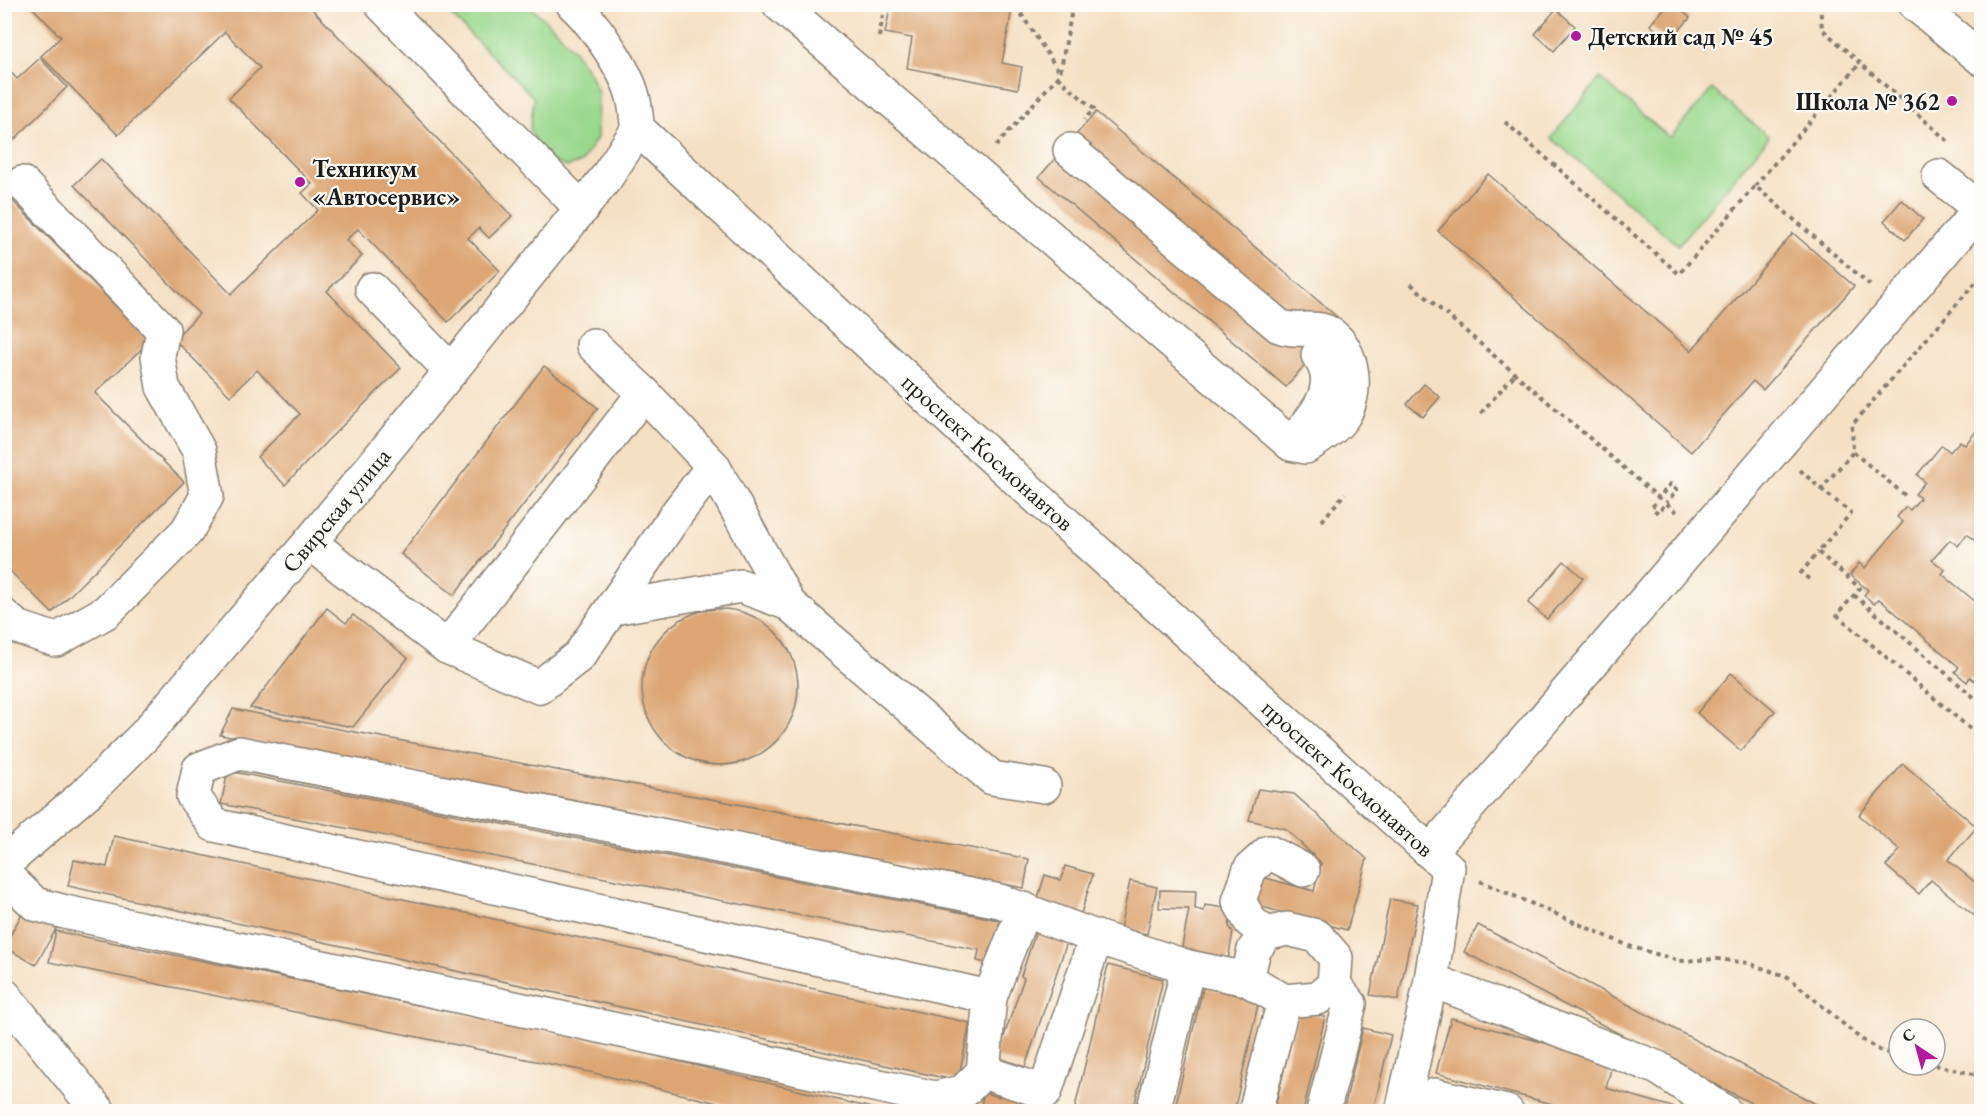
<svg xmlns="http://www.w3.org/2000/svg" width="1986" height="1116" viewBox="0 0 1986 1116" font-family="'EB Garamond',serif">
  <rect width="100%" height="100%" fill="#fdfcf7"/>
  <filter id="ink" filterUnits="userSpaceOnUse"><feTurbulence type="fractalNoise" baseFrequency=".0167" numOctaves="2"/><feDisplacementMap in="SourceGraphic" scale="12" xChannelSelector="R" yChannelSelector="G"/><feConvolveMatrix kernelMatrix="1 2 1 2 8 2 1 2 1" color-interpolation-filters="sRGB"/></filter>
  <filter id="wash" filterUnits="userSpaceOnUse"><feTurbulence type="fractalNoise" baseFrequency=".008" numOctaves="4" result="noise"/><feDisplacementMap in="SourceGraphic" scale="24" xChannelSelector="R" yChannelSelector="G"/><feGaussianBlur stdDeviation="1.35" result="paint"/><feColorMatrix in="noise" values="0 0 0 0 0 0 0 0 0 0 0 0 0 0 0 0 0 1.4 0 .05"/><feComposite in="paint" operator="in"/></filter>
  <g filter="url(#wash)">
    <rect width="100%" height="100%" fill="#f5e0c4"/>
    <g fill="#9ad88d" stroke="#5b7a54" stroke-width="1.5">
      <polygon points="441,5 528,5 552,26 573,49 590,74 598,93 597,138 582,162 567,167 553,162 537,145 530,129 534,98"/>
      <polygon points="1600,78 1670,138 1712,89 1769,137 1678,245 1551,138"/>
    </g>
    <g id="blocks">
      <g fill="#dca573">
        <polygon points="891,4 1013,4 1002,63 1022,67 1018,89 907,68 912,38 885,33"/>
        <polygon points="1668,4 1675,4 1690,18 1669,42 1650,25"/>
        <polygon points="30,5 308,5 512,216 489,238 479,228 468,238 500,271 448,322 358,229 346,240 362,256 327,291 401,368 327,441 285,485 257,457 300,414 257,370 230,396 174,339 199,314 74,185 101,159 231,294 318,210 302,193 312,184 229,98 260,68 225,32 118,135 41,56 61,37"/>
        <polygon points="1556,9 1575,26 1554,51 1535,34"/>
        <polygon points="40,58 67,87 5,149 5,66 17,79"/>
        <polygon points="1096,112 1342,321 1286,387 1039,177"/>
        <polygon points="1488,174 1691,351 1793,233 1854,286 1763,390 1753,381 1691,452 1438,231"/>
        <polygon points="4,192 150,341 95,393 184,482 52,613 4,565"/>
        <polygon points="1902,200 1923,219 1905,240 1884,221"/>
        <polygon points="544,366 598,408 454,595 401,554"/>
        <polygon points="1424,384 1440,397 1423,417 1407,404"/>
        <polygon points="1982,424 1982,531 1974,540 1967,534 1958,546 1950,540 1932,560 1945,570 1942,574 1982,607 1982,687 1970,677 1967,682 1955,672 1959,667 1879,599 1874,604 1864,595 1868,590 1850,575 1859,563 1865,568 1903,522 1897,517 1906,507 1910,510 1920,498 1915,494 1925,482 1917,475 1942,445 1950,452 1960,441 1965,445"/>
        <polygon points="1564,561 1583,578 1547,619 1528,603"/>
        <polygon points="327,608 346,623 353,615 408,658 353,727 250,708"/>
        <circle cx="720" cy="687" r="78"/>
        <polygon points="1731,673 1775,711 1741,751 1697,713"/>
        <polygon points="233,709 1029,859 1024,888 220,735"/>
        <polygon points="1903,764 1977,827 1948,860 1982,888 1982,922 1931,880 1919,894 1886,866 1900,850 1859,815"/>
        <polygon points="228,771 1000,920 992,964 977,961 979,950 221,804"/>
        <polygon points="1258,789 1294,794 1367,859 1347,930 1255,905 1262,877 1314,891 1321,863 1286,829 1249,820"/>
        <polygon points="114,836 970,1023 958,1081 68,886 74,860 107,867"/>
        <polygon points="1065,866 1093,874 1079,920 1035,907 1045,875 1061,880"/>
        <polygon points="1130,881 1157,887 1147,934 1120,929"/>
        <polygon points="1160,890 1196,891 1195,909 1204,911 1205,905 1232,909 1229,926 1233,932 1228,960 1181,952 1189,909 1159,908"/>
        <polygon points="1390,899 1418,904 1398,1000 1370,995"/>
        <polygon points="26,906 59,923 36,965 4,947"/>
        <polygon points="1478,925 1831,1112 1768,1112 1464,952"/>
        <polygon points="1037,928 1068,939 1025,1067 994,1056 1000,1038 1003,1039 1024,978 1021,976"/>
        <polygon points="56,931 599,1042 888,1112 754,1112 590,1072 49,962"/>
        <polygon points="1108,965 1163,979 1133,1112 1074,1112"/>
        <polygon points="1203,987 1259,1000 1234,1112 1174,1112"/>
        <polygon points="1298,1011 1325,1017 1303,1112 1274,1112"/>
        <polygon points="1451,1018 1613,1061 1606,1088 1690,1112 1582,1112 1436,1073"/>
        <polygon points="1363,1028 1391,1035 1373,1112 1343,1112"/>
        <polygon points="1000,1092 1031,1101 1028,1112 979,1112 984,1093 999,1097"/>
      </g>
    </g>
  </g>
  <g filter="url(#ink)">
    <use href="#blocks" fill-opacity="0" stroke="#887e70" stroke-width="1.5"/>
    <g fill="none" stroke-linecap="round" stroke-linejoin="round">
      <defs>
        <g id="minor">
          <polyline points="381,4 582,209"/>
          <path d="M573 4C593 22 627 71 633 97 636 108 636 119 638 129L961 429 1448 868 1431 980 1402 1112"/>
          <path d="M779 4 1291 444 1306 447C1319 438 1333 430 1342 418 1359 395 1355 349 1329 333 1315 325 1295 333 1279 326L1070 150"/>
          <polyline points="1915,4 1982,59"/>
          <polyline points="372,289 451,371"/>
          <polyline points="593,345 644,393 713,466 789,604"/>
          <path d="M1291 444C1313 418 1343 388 1318 355"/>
          <polyline points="310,542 342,568 447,647 644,393"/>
          <polyline points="613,608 741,586 789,604 992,778 1044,786"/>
          <polyline points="4,616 17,627 56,640 106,612 187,531 207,496 199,451 163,387 158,356 163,330 22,183"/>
          <polyline points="447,647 539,687 579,656 678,512 713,466"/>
          <polyline points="1430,852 1980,209 1939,176"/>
          <polyline points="4,864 91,789 144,736 310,542 451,371 606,178 638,129"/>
          <polyline points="4,874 35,904 65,912 935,1098 963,1092 983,1072 990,997 214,825 193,796 199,769 239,753 1000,901 1096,937 1188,967 1247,979 1284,1001 1318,998 1334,985 1336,958 1317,936 1287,929 1266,934 1254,950 1247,979"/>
          <polyline points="1266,934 1250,921 1239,901 1250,869 1269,852 1303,870"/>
          <polyline points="1431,980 1658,1068 1725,1112"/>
          <polyline points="4,995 99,1112"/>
          <polyline points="990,997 1024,909"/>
          <polyline points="983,1072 1045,1092 1096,937"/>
          <polyline points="1435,1095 1507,1112"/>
          <polyline points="1153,1112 1188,967"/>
          <polyline points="1255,1112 1284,1001"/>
          <polyline points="1323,1112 1350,1004 1334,985"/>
        </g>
      </defs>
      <use href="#minor" stroke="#887e70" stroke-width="36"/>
      <g stroke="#887e70" stroke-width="4" stroke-dasharray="4.5 4.5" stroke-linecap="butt">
        <polyline points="1820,4 1822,29 1950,143"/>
        <polyline points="1016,6 1060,73"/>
        <polyline points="879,37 885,4"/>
        <polyline points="1057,77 1094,109 1084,120"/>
        <polyline points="1505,122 1679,274 1755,186 1870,285"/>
        <polyline points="996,146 1060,74 1073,4"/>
        <polyline points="1755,186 1860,63"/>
        <polyline points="1411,284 1659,498 1670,484 1677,490 1666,503"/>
        <polyline points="1481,413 1515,374"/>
        <polyline points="1853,452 1907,497"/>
        <polyline points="1800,470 1821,489 1853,452 1852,425 1982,275"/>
        <polyline points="1821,489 1851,513 1818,552 1860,588 1837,615 1982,739"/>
        <polyline points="1655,503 1652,508 1658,513 1666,503 1678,513"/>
        <polyline points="1322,521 1345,493"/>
        <polyline points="1809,579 1801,573 1818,552"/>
        <polyline points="1854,595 1982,704"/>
        <polyline points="1480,881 1629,946 1680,961 1718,959 1748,963 1788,977 1861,1039 1881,1051 1899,1056"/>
        <polyline points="1935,1065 1982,1076"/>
      </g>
      <use href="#minor" stroke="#fff" stroke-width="33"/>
    </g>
  </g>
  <g fill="#b5179e" stroke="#fdfcf7" stroke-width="2">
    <circle cx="1576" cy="36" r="6"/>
    <circle cx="1952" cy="101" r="6"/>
    <circle cx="300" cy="182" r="6"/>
  </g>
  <g text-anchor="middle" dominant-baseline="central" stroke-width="4.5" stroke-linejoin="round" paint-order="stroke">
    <g font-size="24" font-weight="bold" fill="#1c1c1c" stroke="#fdfcf7" text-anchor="start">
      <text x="1588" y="36">Детский сад № 45</text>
      <text x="1940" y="101" text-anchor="end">Школа № 362</text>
      <text x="312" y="168">Техникум<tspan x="312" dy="28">«Автосервис»</tspan></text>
    </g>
    <g font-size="24" fill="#1c1c1c" stroke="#fdfcf7">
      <text transform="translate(988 452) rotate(42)">проспект Космонавтов</text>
      <text transform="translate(336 510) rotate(-50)">Свирская улица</text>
      <text transform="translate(1348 778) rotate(42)">проспект Космонавтов</text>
    </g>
  </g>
  <rect width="1986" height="1116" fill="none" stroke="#fdfcf7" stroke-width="24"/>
  <g transform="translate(1917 1047) rotate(324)"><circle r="28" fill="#fdfcf7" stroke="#a3a29f" stroke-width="1.5"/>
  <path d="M0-4.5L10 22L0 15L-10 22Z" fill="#b5179e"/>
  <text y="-9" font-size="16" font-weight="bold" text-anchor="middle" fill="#1c1c1c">С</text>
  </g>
</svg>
